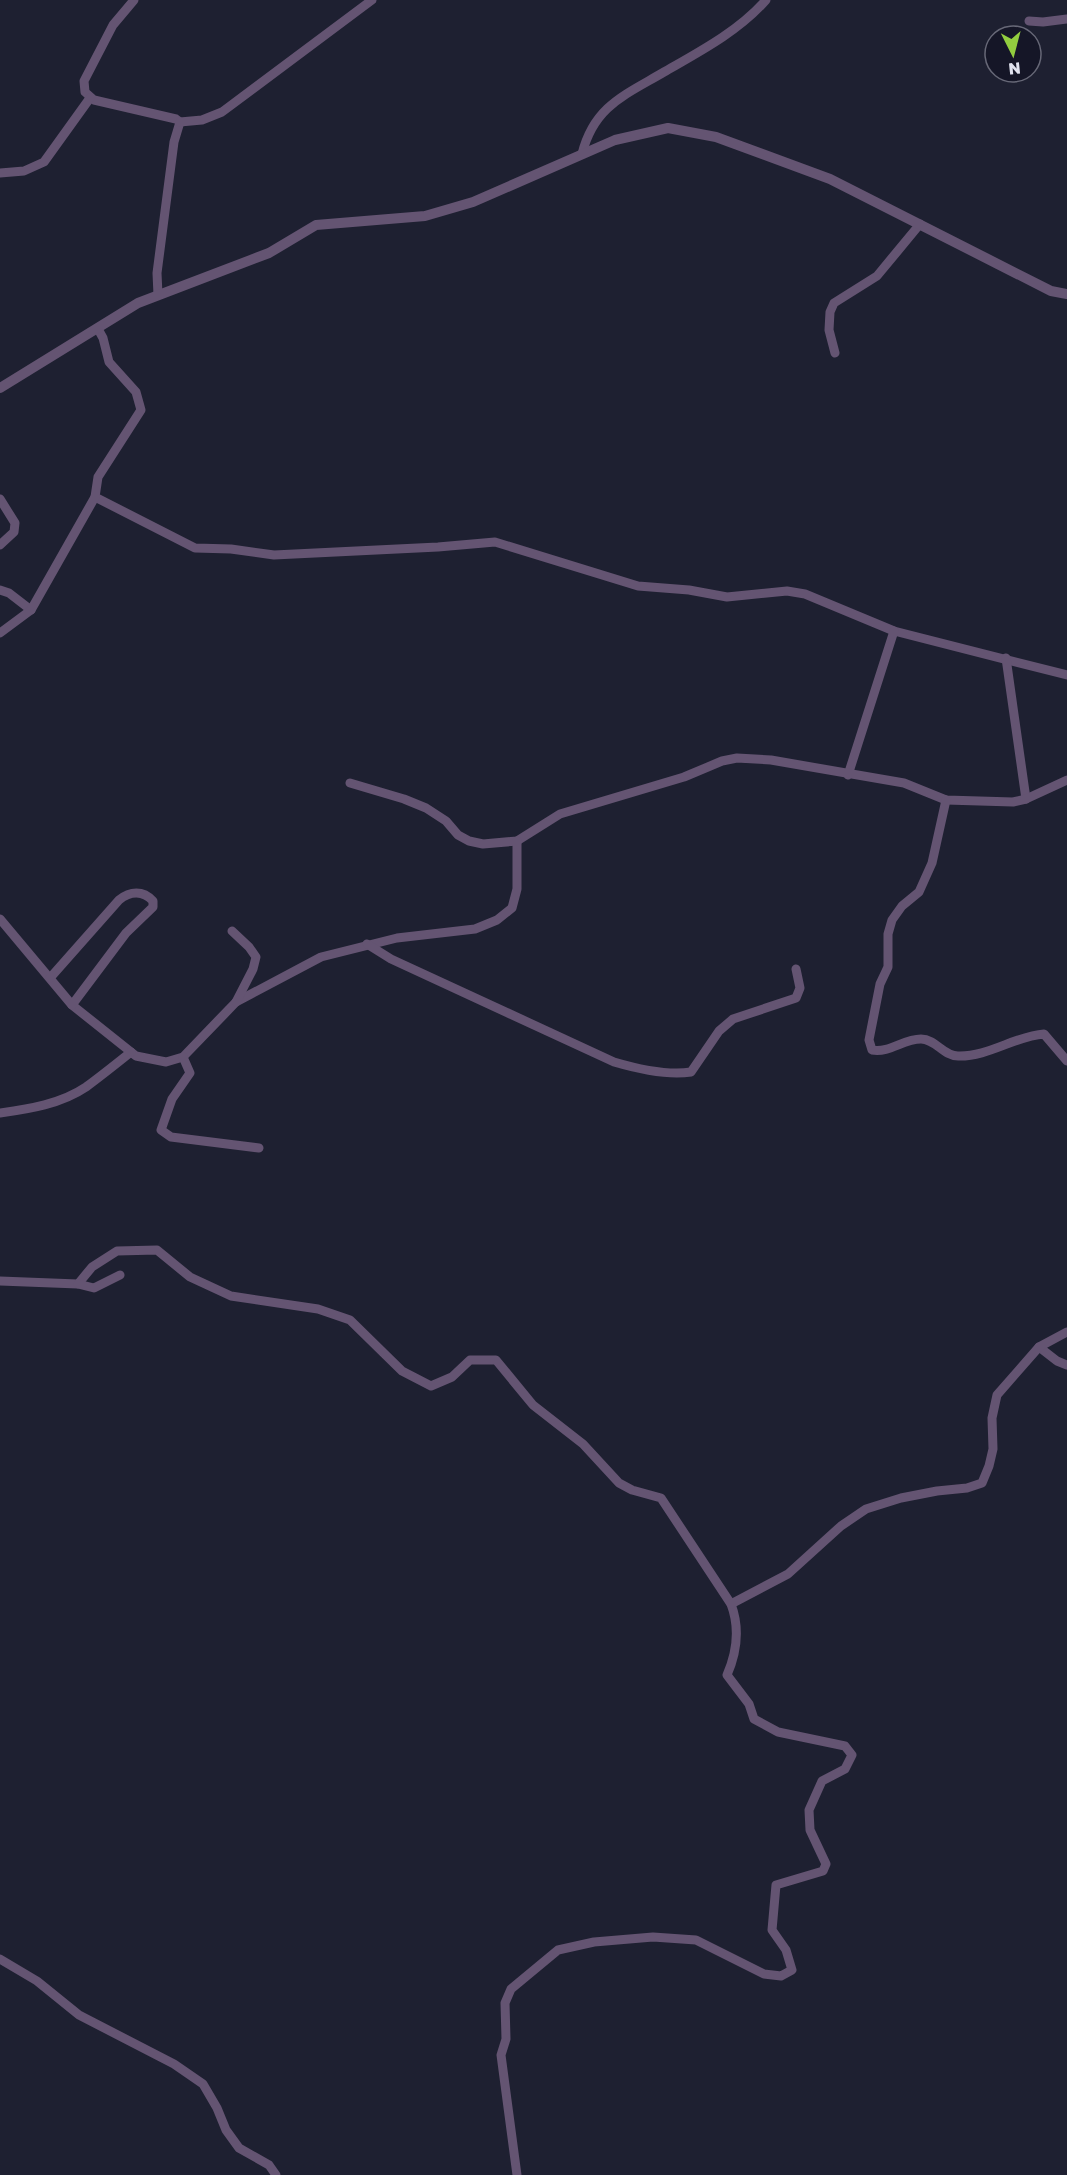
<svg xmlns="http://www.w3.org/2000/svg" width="1067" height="2175" viewBox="0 0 1067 2175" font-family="'Golos Text',sans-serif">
  <rect width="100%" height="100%" fill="#1e2031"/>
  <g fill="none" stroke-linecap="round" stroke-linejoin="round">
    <g stroke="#645472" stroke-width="9">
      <polyline points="134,0 113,25 84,81 85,92 94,100 176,119 180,122 174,142 157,273 158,295"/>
      <polyline points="1029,21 1043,22 1067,19"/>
      <polyline points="180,122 202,120 222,112 372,0"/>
      <path d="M582 154C594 106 625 95 664 72 699 52 739 31 766 0"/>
      <polyline points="0,173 24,171 44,162 90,98"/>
      <polyline points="835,353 829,330 830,312 834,303 877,276 920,224"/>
      <polyline points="95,497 195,548 231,549 274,555 438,547 495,542 638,586 689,590 727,597 787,591 805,594 894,631 1067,675"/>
      <polyline points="0,499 15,523 14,532 0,545"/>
      <polyline points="0,590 9,593 31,610"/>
      <polyline points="0,633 31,610 95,497 98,477 141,410 136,392 109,362 103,338 98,329"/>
      <polyline points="1006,658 1026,799"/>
      <polyline points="848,775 894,631"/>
      <polyline points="350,783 404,799 426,808 446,821 458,835 469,841 483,844 517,841 560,814 684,777 722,761 737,758 771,760 904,783 946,800 1013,802 1026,799 1067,780"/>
      <path d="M946 800 932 863 919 892 902 906 892 920 888 934V967L880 984 869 1040 872 1050C890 1053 903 1039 921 1039 936 1039 943 1056 958 1056 988 1057 1015 1036 1044 1034L1067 1061"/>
      <polyline points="0,919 72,1005 136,1056 166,1062 183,1057 236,1002 321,957 397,938 475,929 497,920 512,908 517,889 517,841"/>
      <polyline points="232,931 249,947 256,957 253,969 236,1002"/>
      <path d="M367 944 391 959 614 1062C638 1069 667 1076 691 1072L719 1031 733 1019 796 998 800 988 796 969"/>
      <path d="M50 978 119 900C130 891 143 890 153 901V907L126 933 72 1005"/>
      <polyline points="183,1057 190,1073 172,1099 161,1130 171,1137 259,1148"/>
      <path d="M0 1113C29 1109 61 1104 86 1087 101 1076 116 1064 131 1052"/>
      <path d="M0 1281 78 1284 92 1267 117 1251 157 1250 190 1277 231 1296 318 1309 350 1320 402 1371 431 1386 452 1377 470 1360H496L533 1405 583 1444 619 1483 632 1490 661 1498 731 1604C740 1628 737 1652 727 1675L749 1704 754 1719 778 1732 845 1746 852 1755 845 1769 822 1781 809 1810 810 1830 826 1864 823 1871 776 1885 772 1930 786 1950 792 1970 781 1976 764 1974 696 1940 653 1937 594 1942 558 1950 511 1989 505 2003 506 2039 501 2055 517 2175"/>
      <polyline points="78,1284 94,1288 120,1275"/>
      <polyline points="1039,1347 1057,1361 1067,1365"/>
      <polyline points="731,1604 788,1574 841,1526 866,1509 901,1498 937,1491 967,1488 982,1483 989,1466 993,1449 992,1418 997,1395 1039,1347 1067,1332"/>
      <polyline points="0,1959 37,1981 79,2015 174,2064 203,2084 217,2108 226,2130 239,2148 269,2165 276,2175"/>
    </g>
    <polyline stroke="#645472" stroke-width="10" points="0,388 138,303 269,253 316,225 425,216 473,202 615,140 668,128 716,137 830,179 1051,291 1067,294"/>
  </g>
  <g transform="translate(1013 54) rotate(174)"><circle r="28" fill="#151627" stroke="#676877" stroke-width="1.5"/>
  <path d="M0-4.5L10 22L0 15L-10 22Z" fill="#92cd3f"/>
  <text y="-9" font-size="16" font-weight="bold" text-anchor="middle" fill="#e1e3ef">N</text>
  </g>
</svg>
